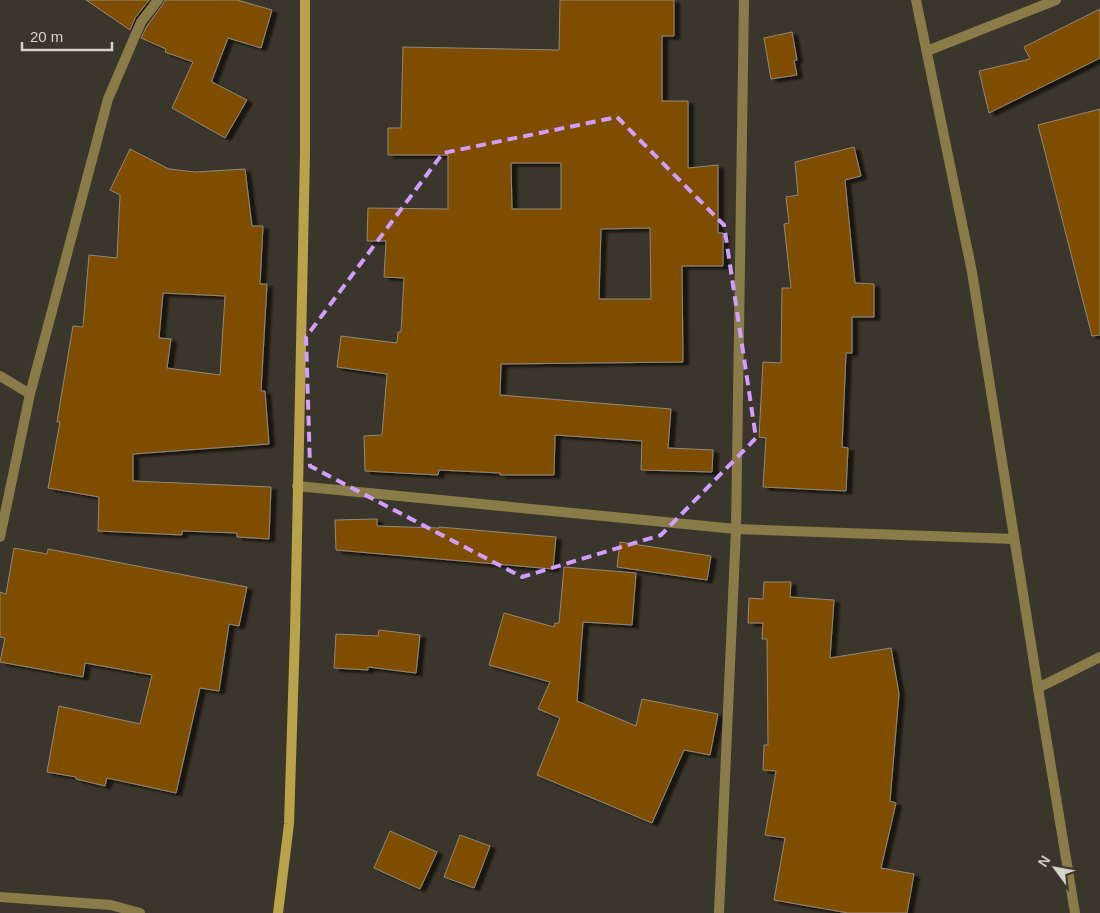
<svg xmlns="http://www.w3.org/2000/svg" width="1100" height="913" viewBox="0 0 1100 913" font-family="Arial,sans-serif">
  <defs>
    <filter id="shadow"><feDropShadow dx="5.5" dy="3" stdDeviation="1" flood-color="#0009"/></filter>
  </defs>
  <rect width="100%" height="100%" fill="#3b362b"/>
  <g fill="#7f4e00" stroke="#91877c" fill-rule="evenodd" filter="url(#shadow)">
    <polygon points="86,0 149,0 135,18 130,30"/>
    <polygon points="165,0 237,0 272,10 261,48 228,38 212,80 212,82 247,100 225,138 172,108 193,62 165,52 166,49 141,38 147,26 163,4"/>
    <path d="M560 0H674V36H662V101H688V168L718 165V233H723V266H682L683 362 501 364 500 395 671 409 668 448 713 450 712 472 641 470 642 441 555 435 554 475H500V473L439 470 438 475 365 471 364 436 382 435 387 374 337 367 341 336 397 343 398 332H401L404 278 384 277 386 241H367L368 208 448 209V155H388V128H401L403 47 559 50ZM511 163H561V209H512ZM650 228 651 299H599L601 229Z"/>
    <polygon points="1100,9 1100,58 989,113 979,71 1030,59 1024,47"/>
    <polygon points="792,32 797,60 794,61 797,75 771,79 764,38"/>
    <polygon points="1100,109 1100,335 1092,336 1038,125"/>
    <polygon points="854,147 861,176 845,180 855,283 874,284 874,317 852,317 852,353 846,353 842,447 848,448 846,491 763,487 766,438 759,437 763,362 781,363 782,288 791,288 784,224 789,223 786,197 798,195 795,162"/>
    <path d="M130 149 169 169 195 172 245 169 252 226H263L260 284H267L261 391H265L269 444 133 454V481L271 487 269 539 237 537V533L182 531V535L98 531 99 497 48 488 60 422H57L73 326 83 327 89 255 117 258 120 195 110 190ZM163 293 225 296 220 375 167 368 171 339 159 338Z"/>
    <polygon points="377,519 377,526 439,528 439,527 556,537 553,569 336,550 335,520"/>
    <polygon points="620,542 711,556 707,580 617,567"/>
    <polygon points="14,548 47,554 48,549 247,587 239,626 229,624 219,691 200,688 176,793 107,778 105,786 76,779 76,777 47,772 59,706 140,724 152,675 85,663 83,677 0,662 5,638 0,637 0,592 6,594"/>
    <polygon points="564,567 636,573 632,625 583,622 577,701 636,726 642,699 718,714 710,755 684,750 652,823 537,775 560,718 538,709 550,682 489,665 504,613 554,627 555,623 559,623"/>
    <polygon points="764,582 791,582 790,597 834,600 830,658 891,648 899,694 890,801 896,803 881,868 914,874 907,913 848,913 774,900 785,838 765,835 776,771 763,770 764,745 768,745 767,639 762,639 763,623 748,623 749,598 763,599"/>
    <polygon points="379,630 420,635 416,673 368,667 368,670 334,668 336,634 378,636"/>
    <polygon points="390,831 437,852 420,889 374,868"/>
    <polygon points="460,835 490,846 474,888 444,877"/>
  </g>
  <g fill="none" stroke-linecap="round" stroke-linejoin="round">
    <g stroke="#8a7c48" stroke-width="10">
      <polyline points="916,0 972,272 1038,688 1075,913"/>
      <polyline points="927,51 1056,0"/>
      <polyline points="0,376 30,394"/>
      <polyline points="297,486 736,529 1014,539"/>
      <polyline points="0,537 30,394 108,99 141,22 158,0"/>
      <polyline points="1038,688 1100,657"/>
      <polyline points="0,897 111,905 140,913"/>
      <polyline points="719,913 736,529 744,0"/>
    </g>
    <polyline stroke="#b9a24a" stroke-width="10" points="278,913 289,824 295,633 305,153 305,0"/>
  </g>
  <path fill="none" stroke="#d19dfe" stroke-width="4" stroke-dasharray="10 6" stroke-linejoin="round" d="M617 117 724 225 756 438 661 535 522 577 310 466 306 337 443 153Z"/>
  <g transform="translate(1055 868) rotate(302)" stroke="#3b362b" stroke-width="4" paint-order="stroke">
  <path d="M0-4L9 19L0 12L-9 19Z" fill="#d5d2cb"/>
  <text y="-8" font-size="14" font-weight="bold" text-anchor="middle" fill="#d5d2cb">N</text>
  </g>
  <path d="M22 42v8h90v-8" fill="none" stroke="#d5d2cb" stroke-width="2.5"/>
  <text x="30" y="42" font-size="15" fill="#d5d2cb" stroke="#3b362b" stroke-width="4" paint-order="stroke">20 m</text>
</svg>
